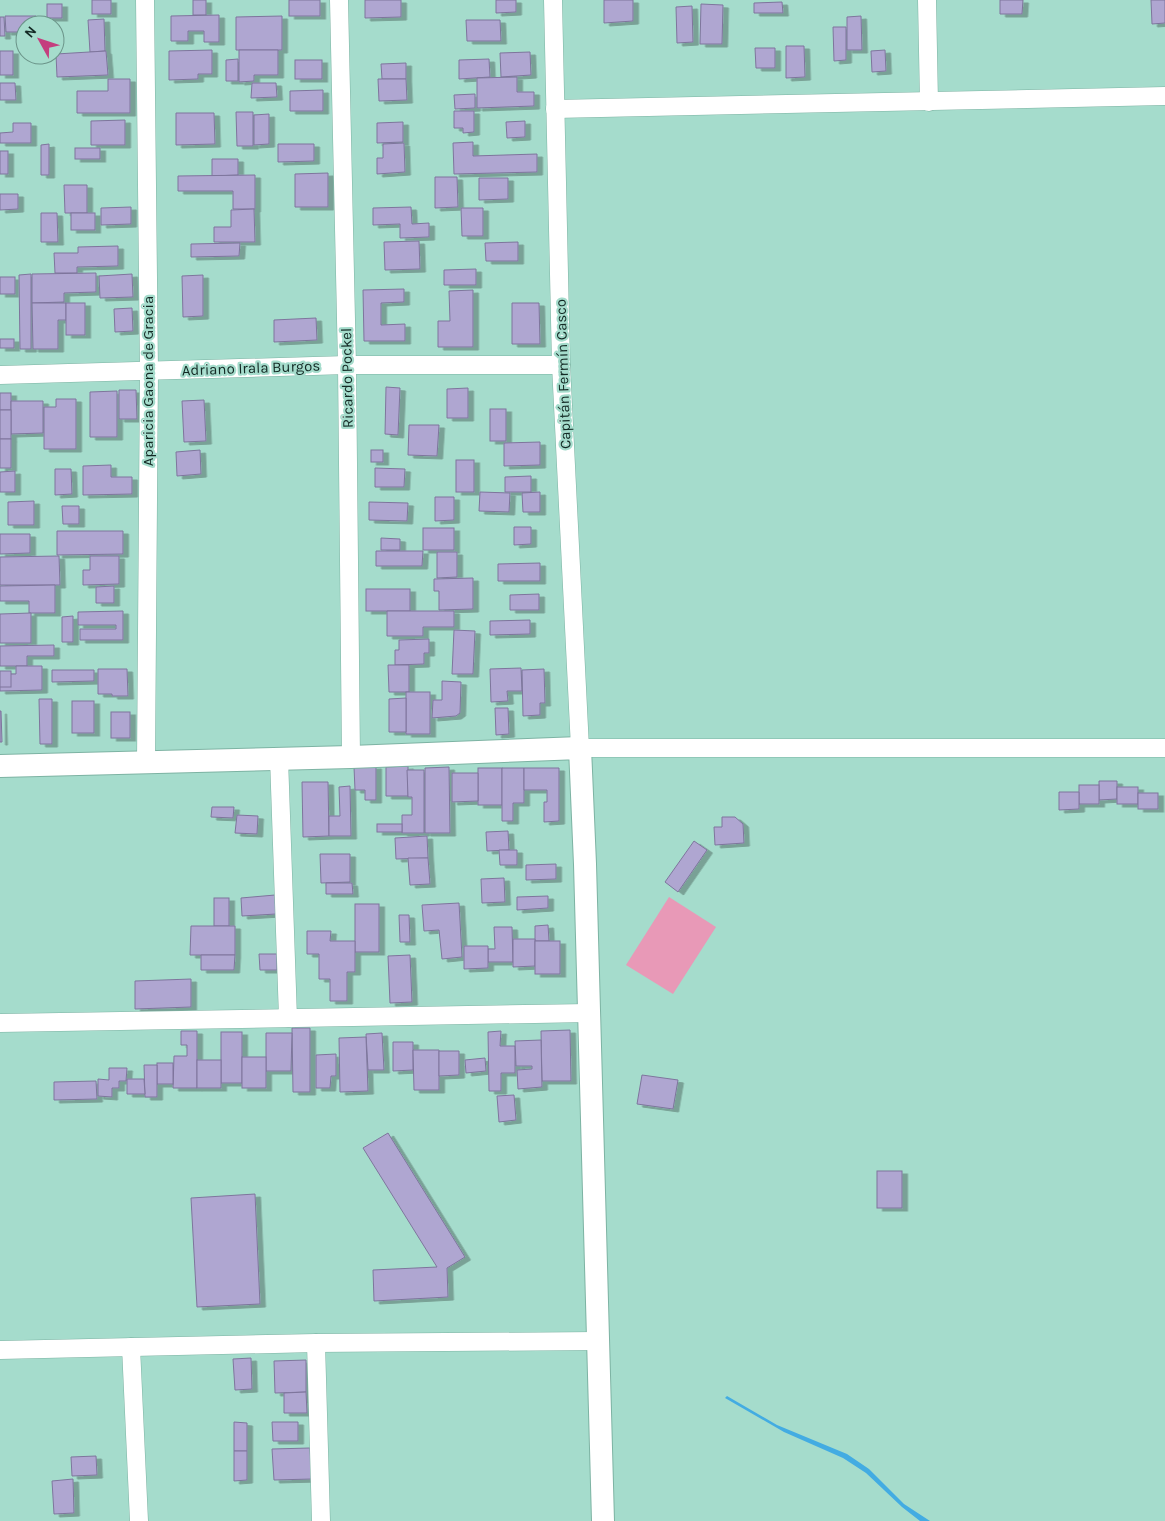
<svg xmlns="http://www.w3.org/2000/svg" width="1165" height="1521" viewBox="0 0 1165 1521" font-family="Karla,sans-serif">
  <defs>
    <filter id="shadow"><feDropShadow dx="5.5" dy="3" stdDeviation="0" flood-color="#0004"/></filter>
  </defs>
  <rect width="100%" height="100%" fill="#a5dccc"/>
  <polygon fill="#e899b7" points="669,897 716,927 673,994 626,965"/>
  <polygon fill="#43ace2" points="727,1396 777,1425 847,1454 869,1469 904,1504 930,1521 920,1521 902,1507 866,1473 843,1458 784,1432 725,1398"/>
  <g fill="#afa6d1" stroke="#7e759c" filter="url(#shadow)">
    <rect x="92" y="0" width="19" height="14"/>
    <rect x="193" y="0" width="13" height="15"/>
    <rect x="289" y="0" width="31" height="16"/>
    <polygon points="365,0 401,0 401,17 365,18"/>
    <polygon points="496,0 516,0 516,12 496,13"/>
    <polygon points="604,0 633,0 633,21 604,23"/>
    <polygon points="1000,0 1023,0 1022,14 1000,14"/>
    <polygon points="1151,0 1165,0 1165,23 1152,24"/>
    <polygon points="782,2 783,13 754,13 754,3"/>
    <rect x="47" y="4" width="15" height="14"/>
    <polygon points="701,4 723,5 722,44 700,44"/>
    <polygon points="692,6 693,42 677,43 676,7"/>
    <polygon points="219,15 219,42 204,42 204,31 188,31 188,41 171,41 171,16"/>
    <polygon points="5,16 36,16 36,25 25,25 25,32 6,32"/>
    <polygon points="282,16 282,50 236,50 236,17"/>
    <polygon points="861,16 862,50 847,50 847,17"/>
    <polygon points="0,17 4,17 5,36 0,36"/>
    <polygon points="104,19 105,51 90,52 88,20"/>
    <polygon points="466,20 500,20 501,41 467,41"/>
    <polygon points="833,27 846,27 846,60 834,61"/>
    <polygon points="786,46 804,46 805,77 786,78"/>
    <polygon points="755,48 775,48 775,68 756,68"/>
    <polygon points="212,50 212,74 198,74 198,79 169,80 169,51"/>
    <polygon points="239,50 278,50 278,75 254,75 254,81 239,82"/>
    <polygon points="885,50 886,71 872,72 871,51"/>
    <rect x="0" y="51" width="13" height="24"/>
    <polygon points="106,51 108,75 57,77 56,54"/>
    <polygon points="530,52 531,75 501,77 500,53"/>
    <polygon points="238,59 238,81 226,81 226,60"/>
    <polygon points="489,59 490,77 459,79 459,60"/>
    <rect x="295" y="60" width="27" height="19"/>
    <polygon points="406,63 406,79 382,79 381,64"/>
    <polygon points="517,77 517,92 534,92 534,106 477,108 477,78"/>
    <polygon points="108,79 130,79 130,113 77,113 77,91 108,91"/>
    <polygon points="378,79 406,79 407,100 379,101"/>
    <polygon points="0,83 15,83 16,100 0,100"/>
    <polygon points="252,83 276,83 277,97 251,98"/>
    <polygon points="323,90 323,111 290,111 290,91"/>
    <polygon points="475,94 475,108 455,109 454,95"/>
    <polygon points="454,111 474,111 474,132 463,133 463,128 454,128"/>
    <polygon points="236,112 253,112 253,146 237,146"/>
    <polygon points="176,113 214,113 215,144 176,145"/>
    <polygon points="269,114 269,144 254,145 254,115"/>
    <polygon points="125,120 125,145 91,145 91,121"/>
    <polygon points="525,121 525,137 507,138 506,122"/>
    <polygon points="403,122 403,142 377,143 377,123"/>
    <polygon points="13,123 31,123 31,143 0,143 0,133 13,132"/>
    <polygon points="473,142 473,156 537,154 537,172 454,174 453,143"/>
    <polygon points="404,143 405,172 377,174 377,158 383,158 383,144"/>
    <polygon points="49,144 49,175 41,175 41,145"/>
    <polygon points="278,144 314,144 314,161 278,162"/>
    <rect x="75" y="148" width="25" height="11"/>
    <rect x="0" y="151" width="8" height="23"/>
    <polygon points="212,159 238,159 238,175 212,176"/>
    <polygon points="328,173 328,207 295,207 295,174"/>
    <polygon points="255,175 255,209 233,209 233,191 178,191 178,176"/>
    <polygon points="435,177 457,177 458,207 435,208"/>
    <polygon points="479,178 508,178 508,199 479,200"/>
    <polygon points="64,185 87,185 87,213 65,213"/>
    <polygon points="0,194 18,194 18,209 0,210"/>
    <polygon points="131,207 131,224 101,225 101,208"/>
    <polygon points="411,207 412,224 429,223 429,237 400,238 400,224 373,225 373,208"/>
    <polygon points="461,208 483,208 483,236 462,236"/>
    <polygon points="254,209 255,242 214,242 214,227 231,227 231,210"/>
    <polygon points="41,213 57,213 58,242 41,242"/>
    <rect x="71" y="213" width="24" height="17"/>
    <polygon points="419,241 420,269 385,270 384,242"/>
    <polygon points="518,242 518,261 486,261 485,243"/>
    <polygon points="240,243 239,256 191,257 191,244"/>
    <polygon points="118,246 118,266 77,267 77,273 55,273 54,253 78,253 78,247"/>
    <polygon points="476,269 476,285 444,285 444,270"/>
    <polygon points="96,273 96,292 64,293 64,302 32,303 32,274"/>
    <polygon points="31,274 31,349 20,349 19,275"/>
    <polygon points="132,274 133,297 100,298 99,276"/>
    <polygon points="203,275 203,316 183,317 182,276"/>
    <rect x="0" y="277" width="15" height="17"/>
    <polygon points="404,289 404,302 381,303 381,325 405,324 405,341 364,341 363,290"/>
    <polygon points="473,290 473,347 438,347 438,321 450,321 449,291"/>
    <polygon points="32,303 66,303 66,320 58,320 58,349 33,349"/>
    <rect x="66" y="303" width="19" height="32"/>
    <polygon points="512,303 539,303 540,344 512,344"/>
    <polygon points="132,308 133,331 115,332 114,309"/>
    <polygon points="316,318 317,340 274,342 274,320"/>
    <rect x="0" y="339" width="14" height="9"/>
    <polygon points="386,387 400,388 398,435 385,434"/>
    <polygon points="468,388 468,418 447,418 447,389"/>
    <polygon points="119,390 136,390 137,419 119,419"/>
    <polygon points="117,391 117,437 90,437 90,392"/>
    <rect x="0" y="393" width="11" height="17"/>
    <polygon points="56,399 76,399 76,449 44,449 44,407 56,407"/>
    <polygon points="204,400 206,441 184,442 182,401"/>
    <polygon points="11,401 43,401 43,433 11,434"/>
    <rect x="490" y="409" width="16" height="32"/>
    <rect x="0" y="410" width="11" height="29"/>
    <polygon points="409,425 439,425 437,456 408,455"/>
    <rect x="0" y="439" width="11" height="29"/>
    <polygon points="540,442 540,465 504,466 504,443"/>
    <polygon points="200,450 201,474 177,476 176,452"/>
    <rect x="371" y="450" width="12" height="12"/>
    <rect x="456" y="460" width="18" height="32"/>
    <polygon points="111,465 111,477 132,477 132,494 83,495 83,466"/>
    <polygon points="375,468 405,469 404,487 375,487"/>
    <polygon points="55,469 71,469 72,494 55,495"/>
    <polygon points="15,471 15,492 0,492 0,472"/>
    <polygon points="531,476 531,492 505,492 505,477"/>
    <polygon points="480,492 510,493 509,512 479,511"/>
    <polygon points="540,492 540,512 523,512 522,493"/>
    <polygon points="435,497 454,497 454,520 435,521"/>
    <polygon points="34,501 34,525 8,525 8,502"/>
    <polygon points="369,502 408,503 407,521 369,520"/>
    <polygon points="62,506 79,506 79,524 63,524"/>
    <polygon points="514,527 531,527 531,544 514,545"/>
    <rect x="423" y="528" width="31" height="22"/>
    <polygon points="57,531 123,531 123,554 57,555"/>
    <polygon points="0,534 30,534 30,553 0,554"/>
    <polygon points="381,538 400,539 400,550 381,550"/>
    <polygon points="376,551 423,551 422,566 376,566"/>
    <polygon points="437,552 457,552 457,577 437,578"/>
    <polygon points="59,556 60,585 0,585 0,557"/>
    <polygon points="90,556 119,556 119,584 83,585 83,570 90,570"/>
    <polygon points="540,563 540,581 498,581 498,564"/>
    <polygon points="473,578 473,609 439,610 439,591 434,591 434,579"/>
    <polygon points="55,585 55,613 29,613 29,601 0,601 0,586"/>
    <polygon points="114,586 114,603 96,603 96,587"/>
    <rect x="366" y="589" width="44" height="22"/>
    <polygon points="539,594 539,610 510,610 510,595"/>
    <polygon points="123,611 123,640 80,640 80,629 116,629 116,625 78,625 78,612"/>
    <polygon points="387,611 454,611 454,627 423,627 423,636 387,636"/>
    <polygon points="31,613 31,643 0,643 0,614"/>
    <polygon points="73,616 73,642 62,642 62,617"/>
    <polygon points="530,620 530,634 490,635 490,621"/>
    <polygon points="454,630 475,631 473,674 452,674"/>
    <polygon points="429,639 429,653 424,653 424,664 395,665 395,650 399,650 399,640"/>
    <polygon points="54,645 54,656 27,656 27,666 0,666 0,646"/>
    <polygon points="388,665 409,665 409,692 389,692"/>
    <polygon points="16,666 42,666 42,690 0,691 0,674 16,674"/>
    <polygon points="521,668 522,691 507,691 508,701 491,702 490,669"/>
    <polygon points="98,669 127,669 128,696 112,696 112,694 98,694"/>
    <polygon points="544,669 545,703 540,703 540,715 523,716 522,670"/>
    <polygon points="52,670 94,670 94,681 52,682"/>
    <rect x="0" y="671" width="11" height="16"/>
    <polygon points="442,681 461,682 460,713 456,716 432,718 433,700 442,700"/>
    <rect x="406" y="692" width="24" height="42"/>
    <polygon points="406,698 406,732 389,732 389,699"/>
    <polygon points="39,699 52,699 52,744 40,744"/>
    <rect x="72" y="701" width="22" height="32"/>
    <polygon points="495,708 508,708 509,734 496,735"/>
    <polygon points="0,711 1,711 2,742 0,742"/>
    <rect x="111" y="712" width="19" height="26"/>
    <polygon points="376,766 376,800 365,800 365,790 355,790 354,767"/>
    <polygon points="408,766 408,796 386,796 386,767"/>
    <polygon points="449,767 450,833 425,833 425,768"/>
    <rect x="478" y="768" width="24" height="37"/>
    <polygon points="502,768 524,768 524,803 513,803 513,821 502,821"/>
    <polygon points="524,768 559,768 559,821 544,822 544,802 547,802 547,790 524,790"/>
    <polygon points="407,770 424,770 424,833 402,833 402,815 412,815 412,797 408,797"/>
    <polygon points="452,773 478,773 478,801 452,802"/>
    <polygon points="1099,781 1117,781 1117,799 1099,800"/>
    <polygon points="302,782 328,782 329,836 303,837"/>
    <rect x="1079" y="785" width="20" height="19"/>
    <polygon points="350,786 351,836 329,836 329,816 340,816 339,787"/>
    <rect x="1117" y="787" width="21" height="17"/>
    <polygon points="1059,792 1079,792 1079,809 1059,810"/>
    <rect x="1138" y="793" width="20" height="16"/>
    <polygon points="212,807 234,807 233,818 211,817"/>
    <polygon points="237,815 258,816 257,834 235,833"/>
    <polygon points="722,817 735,817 743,824 744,843 715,845 714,827 722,827"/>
    <rect x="377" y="824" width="25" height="8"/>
    <polygon points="508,831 509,850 487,851 486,832"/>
    <polygon points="427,836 428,858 396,859 395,838"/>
    <polygon points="694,841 707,850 678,892 665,882"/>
    <polygon points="499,850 517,850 517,865 500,865"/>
    <polygon points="320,854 350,854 350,882 321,883"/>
    <polygon points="408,858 428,858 430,884 410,885"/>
    <polygon points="556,864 556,879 526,880 526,865"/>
    <polygon points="504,878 505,902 482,903 481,879"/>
    <polygon points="326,883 352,883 353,894 326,894"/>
    <polygon points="275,895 276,914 242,916 241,898"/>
    <polygon points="548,896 548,908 517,910 517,897"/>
    <rect x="214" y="898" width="15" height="28"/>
    <polygon points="459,903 462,957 442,959 439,930 424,931 422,905"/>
    <rect x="355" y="904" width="24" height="48"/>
    <polygon points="399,915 409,915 410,942 400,942"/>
    <polygon points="548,925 549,941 535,941 535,926"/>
    <polygon points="191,926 235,926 235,955 190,955"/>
    <polygon points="494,927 512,927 513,962 488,962 488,949 495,949"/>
    <polygon points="307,931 331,931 330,941 355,941 355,972 347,972 347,1001 330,1001 330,979 319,979 319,954 307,954"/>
    <polygon points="513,939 535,939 535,966 513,967"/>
    <rect x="535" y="941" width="25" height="33"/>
    <polygon points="464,946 488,946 488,968 464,969"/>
    <polygon points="259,954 277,954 277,970 260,970"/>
    <polygon points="201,955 235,955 234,970 201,970"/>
    <polygon points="410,955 412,1002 390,1003 388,956"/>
    <polygon points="191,979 191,1007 135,1009 135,981"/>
    <polygon points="292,1028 310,1028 310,1092 293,1092"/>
    <polygon points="570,1030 571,1081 542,1081 541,1031"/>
    <polygon points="181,1031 197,1031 197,1088 173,1088 174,1056 187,1056 187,1045 181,1045"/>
    <polygon points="501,1031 500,1046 515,1046 515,1073 501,1073 501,1091 489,1091 488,1032"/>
    <rect x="221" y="1032" width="21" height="51"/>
    <polygon points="266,1033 292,1033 291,1071 266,1071"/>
    <polygon points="382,1033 384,1070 368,1070 366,1034"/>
    <polygon points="366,1037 368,1091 340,1092 339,1038"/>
    <polygon points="541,1040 542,1087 518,1089 517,1070 532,1069 532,1066 516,1066 515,1041"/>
    <polygon points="393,1042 413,1042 413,1070 393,1071"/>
    <polygon points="413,1050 439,1050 439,1090 414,1090"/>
    <polygon points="439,1051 459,1051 459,1075 439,1076"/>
    <polygon points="336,1054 336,1076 331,1076 330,1088 316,1088 316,1055"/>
    <rect x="242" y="1057" width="24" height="31"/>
    <polygon points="485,1058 486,1071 466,1073 465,1060"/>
    <rect x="197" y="1060" width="24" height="28"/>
    <rect x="157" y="1063" width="16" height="21"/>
    <polygon points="144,1065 157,1065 157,1097 145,1097"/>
    <polygon points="109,1068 127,1068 126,1081 119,1081 119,1088 112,1088 112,1097 98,1096 98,1079 109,1080"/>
    <polygon points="642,1075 678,1080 673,1109 637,1104"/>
    <polygon points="127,1079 144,1079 145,1094 127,1094"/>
    <polygon points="96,1081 97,1099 54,1100 54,1082"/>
    <polygon points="514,1095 516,1120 499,1122 497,1096"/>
    <polygon points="388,1133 465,1257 447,1268 448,1297 374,1301 373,1270 437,1267 363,1148"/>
    <rect x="877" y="1171" width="25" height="37"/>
    <polygon points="255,1194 260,1304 197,1307 191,1198"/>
    <polygon points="251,1358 252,1389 235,1390 233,1359"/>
    <polygon points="306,1360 306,1392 275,1393 274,1361"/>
    <polygon points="306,1392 307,1413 284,1413 284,1393"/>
    <polygon points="234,1422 247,1423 247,1451 234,1451"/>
    <polygon points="272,1422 298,1422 298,1441 273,1441"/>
    <polygon points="310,1448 312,1479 274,1480 272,1449"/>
    <polygon points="234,1451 247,1451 247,1480 234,1481"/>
    <polygon points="96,1456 97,1475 72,1476 71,1457"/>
    <polygon points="73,1479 74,1513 54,1514 52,1481"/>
  </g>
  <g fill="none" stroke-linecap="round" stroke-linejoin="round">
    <defs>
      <g id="minor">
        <polyline points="145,0 149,371 146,762"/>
        <polyline points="339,0 347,365 351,757"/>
        <polyline points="553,0 561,365 580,748 1165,748"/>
        <polyline points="927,0 929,102"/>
        <polyline points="555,109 1165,96"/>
        <polyline points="0,375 347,365 561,365"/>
        <polyline points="279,758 288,1018"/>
        <polyline points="0,1023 589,1013"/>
        <polyline points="316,1343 321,1521"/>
        <polyline points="131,1347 139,1521"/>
        <polyline points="0,1350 316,1343 598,1341"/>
      </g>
      <polyline id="tertiary" points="0,766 351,757 580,748 585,864 603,1521"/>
    </defs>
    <use href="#minor" stroke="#7db3a3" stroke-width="19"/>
    <use href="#tertiary" stroke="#7db3a3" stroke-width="24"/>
    <use href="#minor" stroke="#fff" stroke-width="18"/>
    <use href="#tertiary" stroke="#fff" stroke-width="22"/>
  </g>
  <g text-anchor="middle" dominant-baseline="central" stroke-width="4.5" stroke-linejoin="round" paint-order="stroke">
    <g font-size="15" fill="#132924" stroke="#a5dccc">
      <text transform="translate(251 368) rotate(-2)">Adriano Irala Burgos</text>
      <text transform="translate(563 374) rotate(-92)">Capitán Fermín Casco</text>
      <text transform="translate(347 378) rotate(-91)">Ricardo Pockel</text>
      <text transform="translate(148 381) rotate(-90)">Aparicia Gaona de Gracia</text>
    </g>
  </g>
  <g transform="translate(40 40) rotate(310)"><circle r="24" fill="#a5dccc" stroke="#6b9489"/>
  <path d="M0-4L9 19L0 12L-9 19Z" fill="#c43e7e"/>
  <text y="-8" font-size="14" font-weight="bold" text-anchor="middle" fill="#132924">N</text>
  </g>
</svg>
